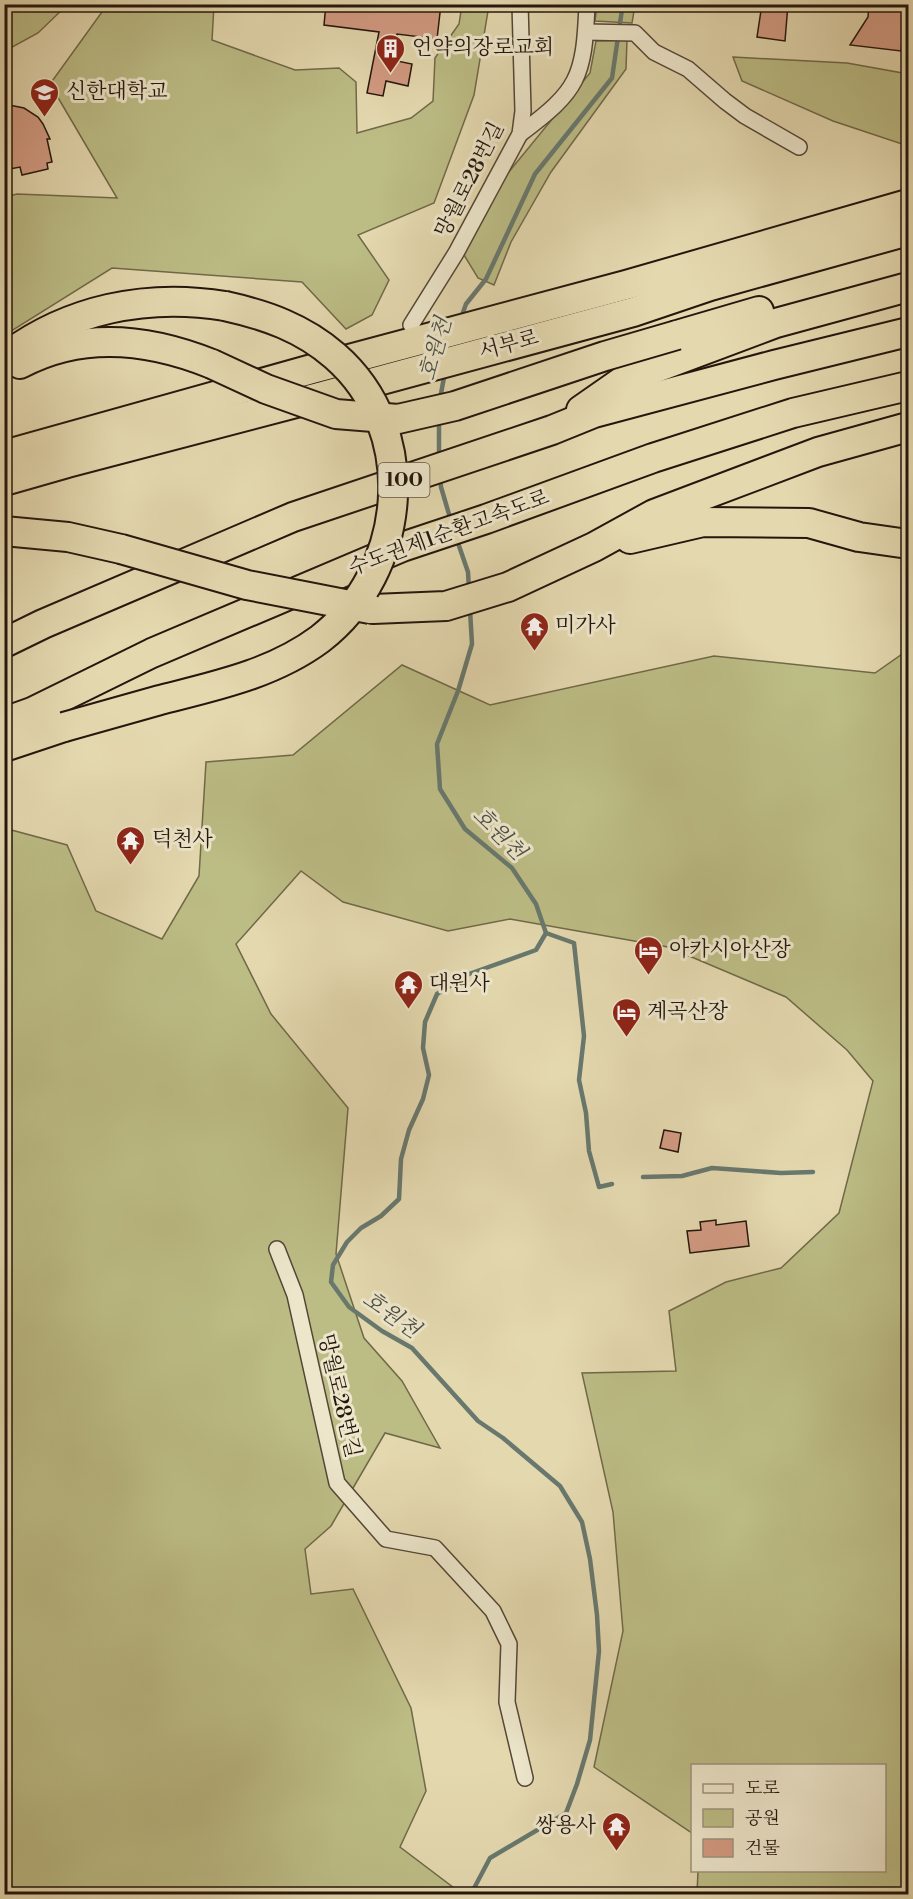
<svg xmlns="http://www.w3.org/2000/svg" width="913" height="1899" viewBox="0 0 913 1899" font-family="'Libre Bodoni','Noto Serif KR',serif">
  <rect width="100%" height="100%" fill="#e4d8af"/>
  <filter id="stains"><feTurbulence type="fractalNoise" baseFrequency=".00333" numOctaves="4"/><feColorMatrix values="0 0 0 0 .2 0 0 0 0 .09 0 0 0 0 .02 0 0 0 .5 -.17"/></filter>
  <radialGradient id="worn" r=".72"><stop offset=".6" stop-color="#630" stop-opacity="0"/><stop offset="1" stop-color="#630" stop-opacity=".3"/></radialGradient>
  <g fill="#bcbc85" stroke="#706949" stroke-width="1.5">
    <polygon points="5,4 67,4 67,5 38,33 5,51"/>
    <polygon points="107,5 214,5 212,40 295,70 339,68 356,82 357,133 411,118 433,101 435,58 459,24 462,5 489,5 474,95 434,203 358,235 389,280 372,315 346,329 302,282 112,268 5,335 5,197 17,194 117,198 50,84"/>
    <polygon points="597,5 635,5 632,23 595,21"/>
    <polygon points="627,40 626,69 551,172 511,242 494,285 478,278 464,255 479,225 508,173 590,73 596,41"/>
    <polygon points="733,57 847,63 908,74 908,146 833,121 742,81"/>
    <polygon points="908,650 908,1894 697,1894 698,1871 884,1870 884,1766 692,1766 692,1833 594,1767 623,1631 613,1512 582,1373 676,1371 669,1311 726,1282 781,1268 839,1213 873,1081 847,1050 786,997 668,947 510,919 448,931 343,902 301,871 236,944 271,1014 348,1108 336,1254 364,1338 402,1381 440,1448 385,1433 331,1526 305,1549 311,1594 353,1589 411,1708 426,1791 400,1847 462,1894 5,1894 4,828 67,845 96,911 162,939 199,876 206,762 293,755 402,665 490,705 714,656 875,673"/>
  </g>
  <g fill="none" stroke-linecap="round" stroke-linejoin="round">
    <g stroke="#68786e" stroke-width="4.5">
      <polyline points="619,29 623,4"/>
      <polyline points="461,318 466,304 486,279 535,174 612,78 618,37"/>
      <polyline points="440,399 445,372"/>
      <polyline points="439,420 439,459"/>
      <polyline points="440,477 441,487 451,521"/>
      <polyline points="457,540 468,572 469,590"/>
      <polyline points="470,610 472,644 458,691 437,744 440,789 465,829 512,868 536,904 546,933 536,950 469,974 437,994 425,1022 423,1048 429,1075 423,1099 409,1130 401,1159 399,1199 381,1216 361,1228 347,1242 333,1265 331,1282 349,1307 382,1331 412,1348 478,1421 503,1438 560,1486 582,1522 590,1559 597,1615 599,1651 590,1740 577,1784 566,1813 490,1858 471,1894"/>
      <polyline points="546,933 574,943 584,1036 579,1080 586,1113 589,1151 599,1187 612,1184"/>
      <polyline points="643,1177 682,1176 712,1168 781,1173 813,1172"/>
    </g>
  </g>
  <g fill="#d39b83" stroke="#24160d" stroke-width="1.5">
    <polygon points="326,4 368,4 368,7 400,11 401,4 441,4 437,39 397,34 392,60 412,64 408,86 386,81 383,96 367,93 379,32 324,25"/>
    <polygon points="762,4 788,4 785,41 757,37"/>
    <polygon points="869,4 906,4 901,51 850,45 868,17"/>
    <polygon points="4,104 24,108 38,117 43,124 50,139 47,139 52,162 47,163 48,169 22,175 20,167 4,170"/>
    <polygon points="664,1130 681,1133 678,1152 660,1148"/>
    <polygon points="716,1220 716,1225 746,1221 749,1246 690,1253 687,1231 701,1230 700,1222"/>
  </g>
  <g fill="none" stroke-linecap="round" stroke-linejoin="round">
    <defs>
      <g id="street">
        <polyline points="586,32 635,33 654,52 688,69 725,101 745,116 799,147"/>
        <path d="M520 134C579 90 584 78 587 4"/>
        <polyline points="411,325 456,253 520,134 523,111 520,4"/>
        <polyline points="277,1249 295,1295 337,1483 386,1539 435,1548 493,1611 509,1644 507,1702 525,1778"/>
      </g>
      <g id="highway">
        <polyline points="677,335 759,311"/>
        <path d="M4 358C68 309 147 293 225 306"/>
        <path d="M20 364C82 331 150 339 212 364"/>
        <polyline points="581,410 624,380 776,323 908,287"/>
        <polyline points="4,455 312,369 626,285 908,204"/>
        <polyline points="4,481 67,463 319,397 633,312 710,286 908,231"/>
        <polyline points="4,531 68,537 121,549"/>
        <polyline points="630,539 703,522 809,523 859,537 908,544"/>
        <polyline points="373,609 446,606 508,587 594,547 654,514 818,452 908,427"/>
        <polyline points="4,643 43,624 293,517 552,430 594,413 774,365 908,332"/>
        <polyline points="4,722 32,712 152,653 402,547 486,519 653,458 793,413 908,386"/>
        <polyline points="4,747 64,727"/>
      </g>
    </defs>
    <use href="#street" stroke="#544636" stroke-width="18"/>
    <use href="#highway" stroke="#24160d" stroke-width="32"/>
    <use href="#street" stroke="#ede6cb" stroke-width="15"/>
    <use href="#highway" stroke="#e4d8af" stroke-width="28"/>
    <defs>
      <g id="highway-bridge">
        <polyline points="212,364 266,389 336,414 398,419 455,406 605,356 677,335"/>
        <polyline points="121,549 247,585 370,609"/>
        <path d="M64 727C96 718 128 709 160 700 215 686 273 674 320 639 408 571 421 431 335 356 303 328 266 315 225 306"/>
      </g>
    </defs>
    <use href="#highway-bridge" stroke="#24160d" stroke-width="32" stroke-linecap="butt"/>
    <use href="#highway-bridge" stroke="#e4d8af" stroke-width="28"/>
  </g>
  <defs>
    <symbol id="building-pin" viewBox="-11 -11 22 30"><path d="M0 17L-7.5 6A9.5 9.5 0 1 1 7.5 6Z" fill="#8f2418" stroke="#ede6cb"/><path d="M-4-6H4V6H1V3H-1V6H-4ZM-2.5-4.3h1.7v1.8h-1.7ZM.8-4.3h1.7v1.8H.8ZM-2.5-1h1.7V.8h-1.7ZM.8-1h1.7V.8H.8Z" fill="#fff"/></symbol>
    <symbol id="university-pin" viewBox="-11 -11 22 30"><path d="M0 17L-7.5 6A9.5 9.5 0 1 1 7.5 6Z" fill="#8f2418" stroke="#ede6cb"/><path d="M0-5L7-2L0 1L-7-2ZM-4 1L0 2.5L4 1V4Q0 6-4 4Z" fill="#fff"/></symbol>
    <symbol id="temple-pin" viewBox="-11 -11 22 30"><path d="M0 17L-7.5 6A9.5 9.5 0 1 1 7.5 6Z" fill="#8f2418" stroke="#ede6cb"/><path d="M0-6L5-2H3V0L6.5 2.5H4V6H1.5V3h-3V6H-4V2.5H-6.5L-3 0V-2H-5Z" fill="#fff"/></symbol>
    <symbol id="hotel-pin" viewBox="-11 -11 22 30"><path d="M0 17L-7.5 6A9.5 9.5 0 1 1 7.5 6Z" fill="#8f2418" stroke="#ede6cb"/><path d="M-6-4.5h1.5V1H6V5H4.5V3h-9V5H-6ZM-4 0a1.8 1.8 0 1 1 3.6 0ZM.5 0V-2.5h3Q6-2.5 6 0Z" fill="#fff"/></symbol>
  </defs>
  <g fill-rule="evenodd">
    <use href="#building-pin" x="374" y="32" width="33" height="45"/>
    <use href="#university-pin" x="28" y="76" width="33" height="45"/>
    <use href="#temple-pin" x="518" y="610" width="33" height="45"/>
    <use href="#temple-pin" x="114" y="824" width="33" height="45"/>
    <use href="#hotel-pin" x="632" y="934" width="33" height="45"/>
    <use href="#temple-pin" x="392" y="968" width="33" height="45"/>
    <use href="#hotel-pin" x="610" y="996" width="33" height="45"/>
    <use href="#temple-pin" x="600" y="1810" width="33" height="45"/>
  </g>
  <g text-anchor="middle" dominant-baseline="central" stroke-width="6" stroke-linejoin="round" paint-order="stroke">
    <rect fill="#ede6cb" stroke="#605446" stroke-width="1.5" x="378.5" y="463" width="51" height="34" rx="4.5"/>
    <g font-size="20" font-weight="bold" fill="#24160d">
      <text x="404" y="480">100</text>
    </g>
    <g font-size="21" fill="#24160d" stroke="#ede6cb" text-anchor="start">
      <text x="412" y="48">언약의장로교회</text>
      <text x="66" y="92">신한대학교</text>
      <text x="555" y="626">미가사</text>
      <text x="152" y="840">덕천사</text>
      <text x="669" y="950">아카시아산장</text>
      <text x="429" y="984">대원사</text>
      <text x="647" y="1012">계곡산장</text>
      <text x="596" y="1826" text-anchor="end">쌍용사</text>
    </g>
    <g font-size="21" fill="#24160d" stroke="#ede6cb">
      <text transform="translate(470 180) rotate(-63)">망월로28번길</text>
      <text transform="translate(509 345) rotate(-15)">서부로</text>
      <text transform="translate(449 533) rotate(-20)">수도권제1순환고속도로</text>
      <text transform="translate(339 1396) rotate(77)">망월로28번길</text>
    </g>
    <g font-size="22" font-style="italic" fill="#4c4f45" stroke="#ede6cb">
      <text transform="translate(436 349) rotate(-74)">호원천</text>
      <text transform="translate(499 834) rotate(45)">호원천</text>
      <text transform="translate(391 1315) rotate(35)">호원천</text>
    </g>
  </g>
  <rect width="913" height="1899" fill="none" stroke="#e4d8af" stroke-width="24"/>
  <rect x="6" y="6" width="901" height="1887" fill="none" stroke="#24160d" stroke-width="3"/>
  <rect x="12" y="12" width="889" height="1875" fill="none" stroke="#24160d" stroke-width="1.5"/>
  <rect x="691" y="1764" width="195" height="108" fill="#ede6cb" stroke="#9d937f" stroke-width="1.5"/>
  <rect x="703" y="1784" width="30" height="9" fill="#ede6cb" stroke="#9d937f" stroke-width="1.5"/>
  <text x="745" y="1794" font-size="18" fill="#24160d">도로</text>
  <rect x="703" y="1809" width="30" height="18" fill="#bcbc85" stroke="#9d937f" stroke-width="1.5"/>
  <text x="745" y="1824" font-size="18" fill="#24160d">공원</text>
  <rect x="703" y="1839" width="30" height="18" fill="#d39b83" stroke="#9d937f" stroke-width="1.5"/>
  <text x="745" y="1854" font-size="18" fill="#24160d">건물</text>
  <rect width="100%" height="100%" filter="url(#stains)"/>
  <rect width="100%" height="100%" fill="url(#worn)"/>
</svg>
